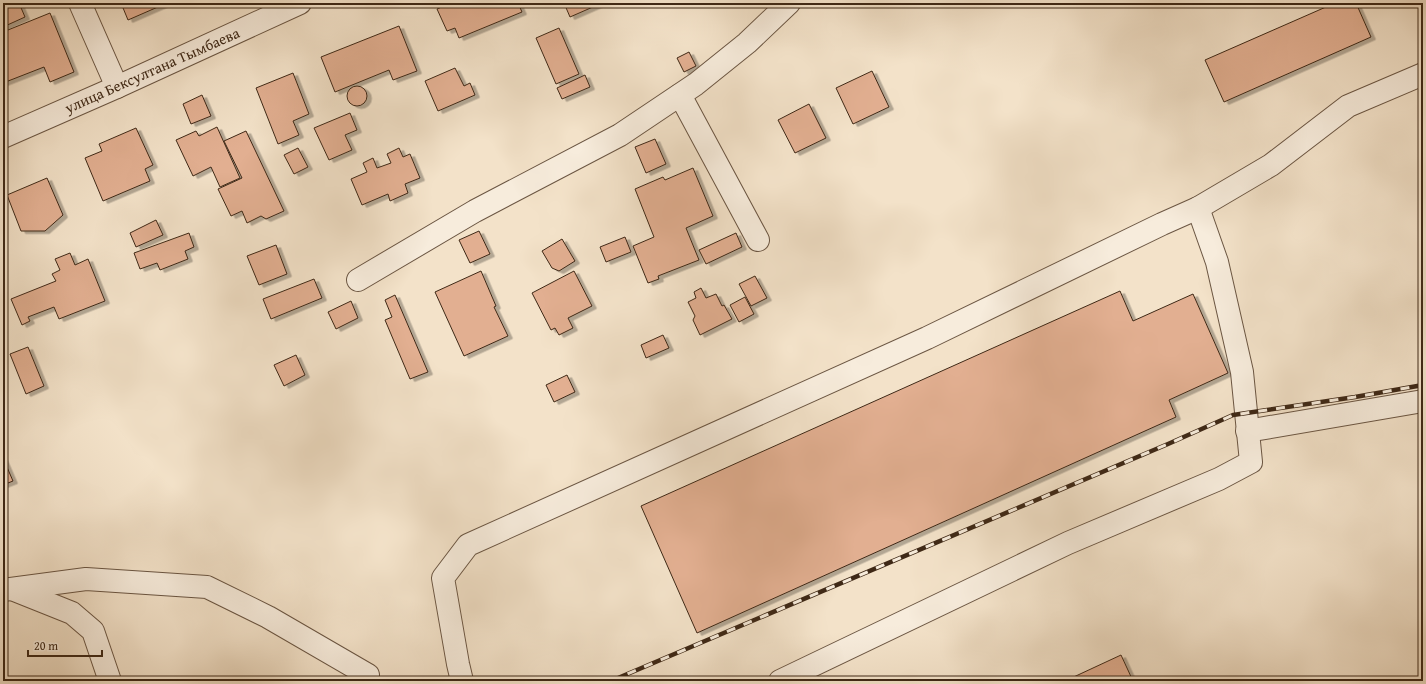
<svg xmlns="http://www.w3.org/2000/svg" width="1426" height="684" viewBox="0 0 1426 684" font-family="'Gentium Book Plus',serif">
  <defs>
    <filter id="shadow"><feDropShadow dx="4.5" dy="2.5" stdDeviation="0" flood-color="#0004"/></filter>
  </defs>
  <rect width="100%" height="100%" fill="#f3e2c9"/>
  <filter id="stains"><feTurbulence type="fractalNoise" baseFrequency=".005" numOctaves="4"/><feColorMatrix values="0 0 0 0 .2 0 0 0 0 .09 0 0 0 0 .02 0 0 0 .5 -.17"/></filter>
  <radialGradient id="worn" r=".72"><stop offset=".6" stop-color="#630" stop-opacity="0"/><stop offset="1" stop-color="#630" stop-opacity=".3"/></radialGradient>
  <g fill="#e2af91" stroke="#3e2816" filter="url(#shadow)">
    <polygon points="3,3 19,3 25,17 3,27"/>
    <polygon points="121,3 167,3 128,20"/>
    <polygon points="451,3 518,3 522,12 459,38 455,28 447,31 437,9"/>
    <polygon points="564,3 602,3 570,17"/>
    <polygon points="1335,3 1356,3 1371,37 1224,102 1205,60"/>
    <polygon points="50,13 74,72 50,82 44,67 3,83 3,32"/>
    <polygon points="399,26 417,71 393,80 389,70 335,92 321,57"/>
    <polygon points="559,28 579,74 556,84 536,38"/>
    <polygon points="689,52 696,66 684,72 677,58"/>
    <polygon points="455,68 464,86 470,83 475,95 438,111 425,81"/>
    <polygon points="872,71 889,107 853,124 836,88"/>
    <polygon points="293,73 309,114 293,121 299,135 278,144 256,88"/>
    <polygon points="585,75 590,87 562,99 557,88"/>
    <circle cx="357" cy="96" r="10"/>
    <polygon points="202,95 211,116 191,124 183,104"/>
    <polygon points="809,104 826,138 795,153 778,120"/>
    <polygon points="350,113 357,130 345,135 352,150 329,160 314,128"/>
    <polygon points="217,127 240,178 220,187 211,167 193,176 176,140 196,131 199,136"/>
    <polygon points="136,128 153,165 145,169 150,181 103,201 85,158 102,151 99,144"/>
    <polygon points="246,131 284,211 266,219 261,216 247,223 242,211 231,216 218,189 242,178 224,141"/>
    <polygon points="655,139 666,164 646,173 635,147"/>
    <polygon points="298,148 308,167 294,174 284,155"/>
    <polygon points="399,148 403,157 410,154 420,178 405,184 408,193 390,201 388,194 362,205 351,179 367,172 363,163 373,158 377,168 391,163 387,154"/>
    <polygon points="693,168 713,216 686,228 699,260 658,276 659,279 648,283 633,246 654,237 635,189 663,177 665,180"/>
    <polygon points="47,178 63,215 45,231 21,231 7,195"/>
    <polygon points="156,220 163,235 136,247 130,233"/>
    <polygon points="479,231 490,254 470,263 459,240"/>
    <polygon points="189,233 194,247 185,251 188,259 160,270 157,263 140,269 134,253"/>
    <polygon points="736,233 742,247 706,264 699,250"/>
    <polygon points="625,237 631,252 606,262 600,247"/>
    <polygon points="562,239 575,261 559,271 552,268 542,251"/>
    <polygon points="276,245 287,274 259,285 247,256"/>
    <polygon points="70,253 75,265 88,259 105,301 59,319 54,307 28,317 30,321 22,325 11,299 56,281 52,274 60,270 55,259"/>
    <polygon points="481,271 496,306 494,307 508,336 464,356 435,292"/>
    <polygon points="574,271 592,306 568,318 573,328 559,335 555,328 551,330 532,293"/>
    <polygon points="755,276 767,298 751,306 739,284"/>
    <polygon points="314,279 322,298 271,319 263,299"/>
    <polygon points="701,288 706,298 716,294 722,306 724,305 732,319 700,335 693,320 695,316 688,302 696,298 694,292"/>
    <polygon points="1120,291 1133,321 1193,294 1228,373 1169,400 1176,417 697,633 641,506"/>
    <polygon points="395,295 428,372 410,379 385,320 392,317 385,300"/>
    <polygon points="745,297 754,314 739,322 730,305"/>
    <polygon points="351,301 358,318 336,329 328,312"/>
    <polygon points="663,335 669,348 646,358 641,345"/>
    <polygon points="28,347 44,386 26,394 10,354"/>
    <polygon points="296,355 305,375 284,386 274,365"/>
    <polygon points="567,375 575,392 554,402 546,385"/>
    <polygon points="3,458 13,481 3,485"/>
    <polygon points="1121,655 1133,681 1065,681"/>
  </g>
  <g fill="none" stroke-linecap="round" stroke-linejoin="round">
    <defs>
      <g id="minor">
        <polyline points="80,3 117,87"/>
        <polyline points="680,95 758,240"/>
        <polyline points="3,137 117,87 300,3"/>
        <polyline points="358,280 475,211 620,135 696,84 747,43 789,3"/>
        <polyline points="1247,431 1423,401"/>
        <polyline points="12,589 72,613 93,631 110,681"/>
        <polyline points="3,590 86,579 207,587 268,617 368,675"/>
        <polyline points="462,681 458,664 443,578 468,545 927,338 1162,224 1198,208 1271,165 1348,106 1423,74"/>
        <polyline points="780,681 1068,543 1219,479 1251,462 1242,372 1217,262 1198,208"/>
      </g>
    </defs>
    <use href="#minor" stroke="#6b5643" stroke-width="24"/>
    <use href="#minor" stroke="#f7ecdc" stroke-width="22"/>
    <defs>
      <polyline id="rail" points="611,681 1168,444 1233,415 1355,397 1423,385"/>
    </defs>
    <use href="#rail" stroke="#3e2816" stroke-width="4.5"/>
    <use href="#rail" stroke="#f7ecdc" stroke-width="3" stroke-dasharray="9" stroke-linecap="butt"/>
  </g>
  <g text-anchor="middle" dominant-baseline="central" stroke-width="3" stroke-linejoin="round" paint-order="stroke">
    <g font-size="15" fill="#3e2816" stroke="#f7ecdc">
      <text transform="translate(152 70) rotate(-24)">улица Бексултана Тымбаева</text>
    </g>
  </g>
  <rect width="1426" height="684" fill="none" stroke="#f3e2c9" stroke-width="16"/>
  <rect x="4" y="4" width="1418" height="676" fill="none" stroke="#3e2816" stroke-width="2"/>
  <rect x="8" y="8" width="1410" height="668" fill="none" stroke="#3e2816"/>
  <path d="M28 650v6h74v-6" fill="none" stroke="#3e2816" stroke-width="2"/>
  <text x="34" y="650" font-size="12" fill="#3e2816" stroke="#f7ecdc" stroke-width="3" paint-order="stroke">20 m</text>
  <rect width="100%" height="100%" filter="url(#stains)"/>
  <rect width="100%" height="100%" fill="url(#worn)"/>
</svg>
